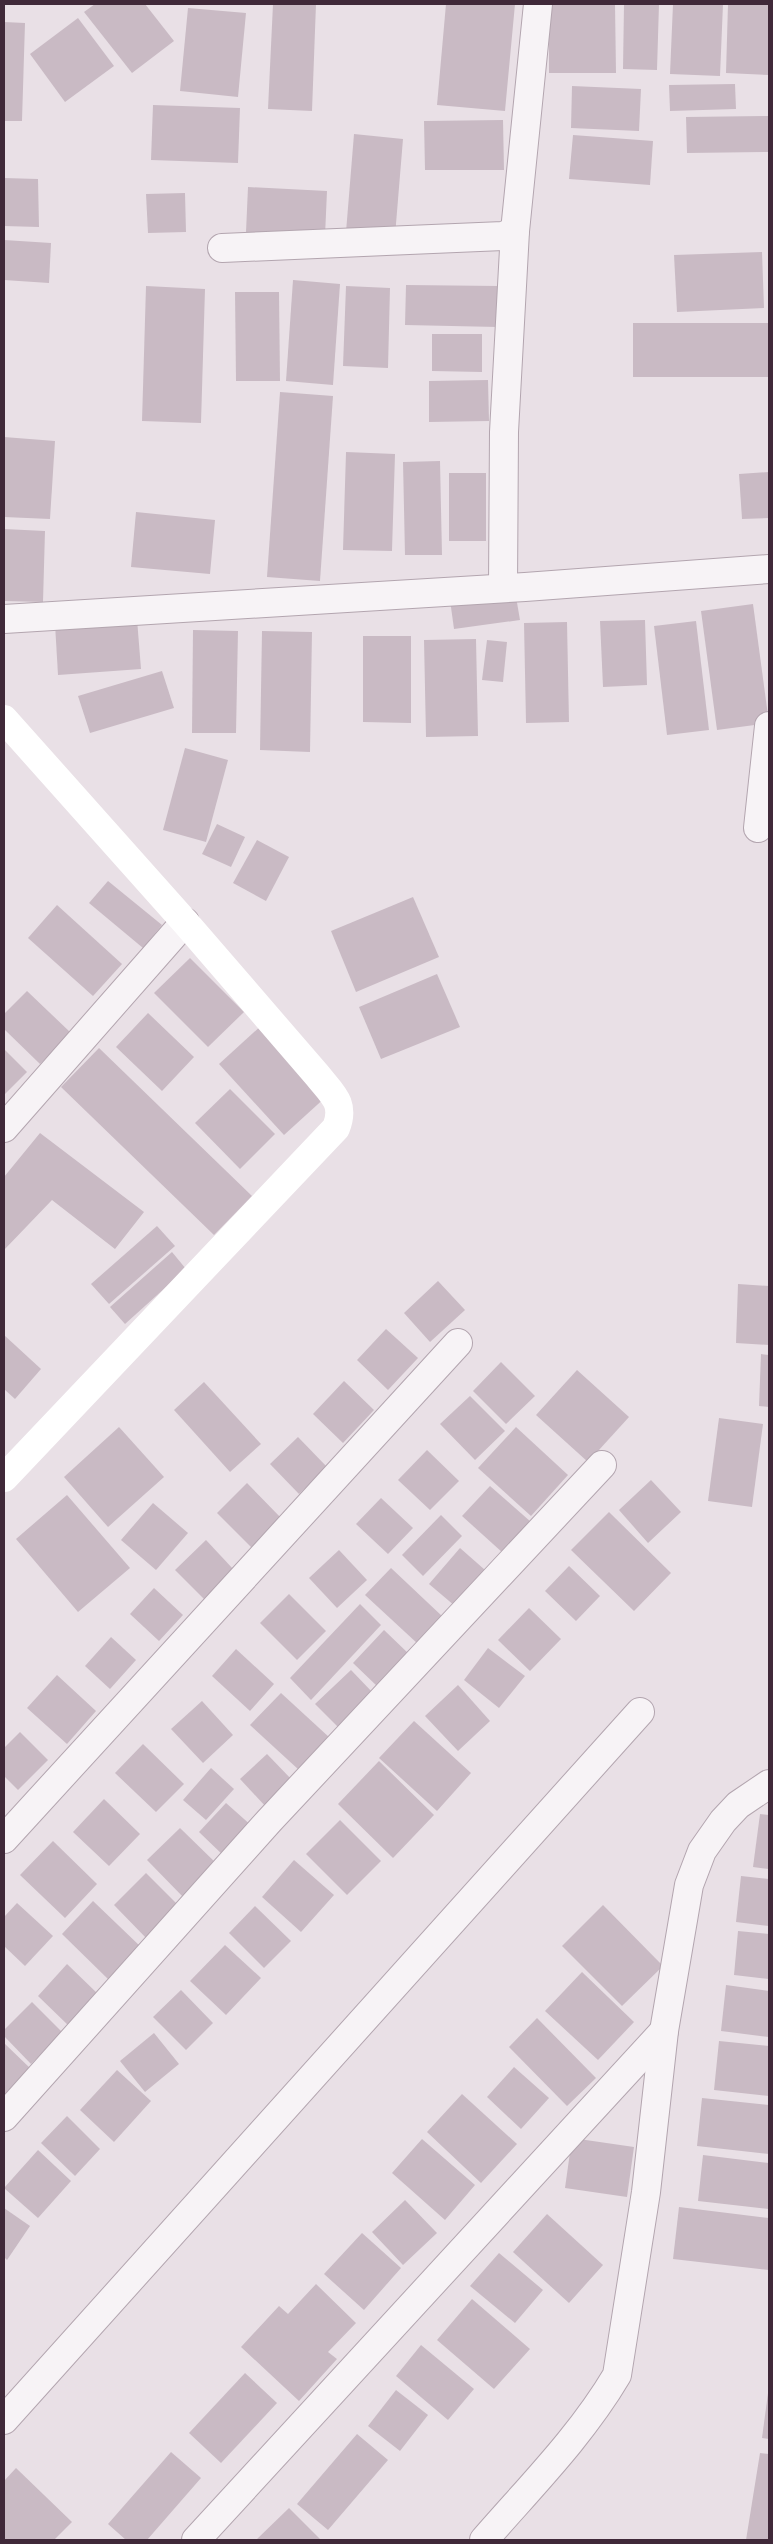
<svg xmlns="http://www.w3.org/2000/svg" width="773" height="2544" viewBox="0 0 773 2544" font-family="'PT Sans Narrow',sans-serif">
  <rect width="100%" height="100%" fill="#e9e0e6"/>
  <g fill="#c9bac4">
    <polygon points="95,4 145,4 174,41 132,73 84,12"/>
    <polygon points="273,4 316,4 312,111 268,109"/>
    <polygon points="446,4 515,4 505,111 437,105"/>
    <polygon points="549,4 615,4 616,73 549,73"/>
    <polygon points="624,4 659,4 657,70 623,69"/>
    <polygon points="673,4 723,4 720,76 670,74"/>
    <polygon points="728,4 769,4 769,75 726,73"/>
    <polygon points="188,8 246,13 238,97 180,91"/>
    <polygon points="78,18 114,66 65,102 30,54"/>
    <polygon points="4,22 25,23 22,121 4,121"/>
    <polygon points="735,84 736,109 670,111 669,85"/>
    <polygon points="572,86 641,89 639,131 571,128"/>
    <polygon points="153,105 240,108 238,163 151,160"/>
    <polygon points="769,116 769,152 687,153 686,117"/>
    <polygon points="503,120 504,170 425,170 424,121"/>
    <polygon points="354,134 403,139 395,236 346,232"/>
    <polygon points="573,135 653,141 650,185 569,179"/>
    <polygon points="4,178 38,179 39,227 4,226"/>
    <polygon points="248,187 327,191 325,236 246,232"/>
    <polygon points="185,193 186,232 148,233 146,194"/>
    <polygon points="4,240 51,243 49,283 4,280"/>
    <polygon points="762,252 764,308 677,312 674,255"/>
    <polygon points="293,280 340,284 333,385 286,381"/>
    <polygon points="406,285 499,286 498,327 405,325"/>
    <polygon points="146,286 205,289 201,423 142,421"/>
    <polygon points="346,286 390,288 388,368 343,366"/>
    <polygon points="235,292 279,292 280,381 236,381"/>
    <rect x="633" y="323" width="135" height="54"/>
    <polygon points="432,334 482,334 482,372 432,371"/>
    <polygon points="488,380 489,421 429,422 429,381"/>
    <polygon points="280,392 333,396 320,581 267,577"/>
    <polygon points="4,437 55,441 50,519 4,517"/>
    <polygon points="346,452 395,454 392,551 343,550"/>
    <polygon points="440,461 442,555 405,555 403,462"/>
    <polygon points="769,472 769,518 742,519 739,474"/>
    <rect x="449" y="473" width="37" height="68"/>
    <polygon points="136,512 215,520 210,574 131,567"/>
    <polygon points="4,529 45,531 43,602 4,601"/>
    <polygon points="515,591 520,620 454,629 450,600"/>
    <polygon points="753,604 769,723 717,730 701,611"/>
    <polygon points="137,619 141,669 58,675 55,624"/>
    <polygon points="645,620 647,685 603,687 600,621"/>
    <polygon points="696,621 709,730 667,735 654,626"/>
    <polygon points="567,622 569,722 526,723 524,623"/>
    <polygon points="193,630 238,631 236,733 192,733"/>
    <polygon points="262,631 312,632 310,752 260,750"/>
    <polygon points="363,636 411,636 411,723 363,722"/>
    <polygon points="476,639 478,736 426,737 424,640"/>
    <polygon points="487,640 507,642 503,682 482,680"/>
    <polygon points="162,671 174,708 90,733 78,696"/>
    <polygon points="185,748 228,760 206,842 163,830"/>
    <polygon points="217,824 245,837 231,867 202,854"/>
    <polygon points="257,840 289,857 266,901 233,883"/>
    <polygon points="108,881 162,925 143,948 89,903"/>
    <polygon points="413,897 439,957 356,992 331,931"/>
    <polygon points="57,905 122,964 93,996 28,938"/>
    <polygon points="190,958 244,1012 208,1047 154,993"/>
    <polygon points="437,974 460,1027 381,1059 359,1007"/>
    <polygon points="27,991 71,1033 40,1064 4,1029 4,1014"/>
    <polygon points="148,1013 194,1057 162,1091 116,1047"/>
    <polygon points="263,1024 328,1095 284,1135 219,1064"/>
    <polygon points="99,1048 252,1196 214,1235 61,1087"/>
    <polygon points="4,1049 27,1072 4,1095"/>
    <polygon points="230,1089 275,1134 240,1169 195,1123"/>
    <polygon points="40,1133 144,1212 115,1249 52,1200 4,1250 4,1177"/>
    <polygon points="157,1226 175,1246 109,1304 91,1284"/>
    <polygon points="172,1252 186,1269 125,1324 110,1307"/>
    <polygon points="438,1281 465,1310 430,1342 404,1313"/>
    <polygon points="738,1284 769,1286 769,1345 736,1343"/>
    <polygon points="386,1329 418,1358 388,1390 357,1360"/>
    <polygon points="4,1335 41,1369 15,1399 4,1389"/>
    <polygon points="761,1354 769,1355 769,1407 759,1406"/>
    <polygon points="501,1362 535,1396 506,1424 473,1391"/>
    <polygon points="577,1370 629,1417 588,1462 536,1415"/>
    <polygon points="344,1381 374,1410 343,1443 313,1414"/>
    <polygon points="204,1382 261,1444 230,1472 174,1410"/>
    <polygon points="470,1396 505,1431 475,1460 440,1424"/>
    <polygon points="719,1418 763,1424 752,1507 708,1501"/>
    <polygon points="119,1427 164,1477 108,1527 64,1477"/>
    <polygon points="516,1427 568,1475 531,1516 478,1468"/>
    <polygon points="298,1437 327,1467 299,1494 270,1464"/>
    <polygon points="427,1450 459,1481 430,1510 398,1480"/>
    <polygon points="651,1480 681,1512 648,1543 619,1510"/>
    <polygon points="247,1483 282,1519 252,1548 217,1513"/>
    <polygon points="490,1486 531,1522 503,1553 462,1516"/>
    <polygon points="67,1495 130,1568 78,1612 16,1539"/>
    <polygon points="381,1498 413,1528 388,1554 356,1524"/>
    <polygon points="153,1503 188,1533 156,1570 121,1540"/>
    <polygon points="609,1512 671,1573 634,1611 571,1550"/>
    <polygon points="441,1515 462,1536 423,1576 402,1555"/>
    <polygon points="206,1540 234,1570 204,1599 175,1570"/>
    <polygon points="460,1548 485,1570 455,1606 429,1584"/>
    <polygon points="339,1550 367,1580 337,1608 309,1578"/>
    <polygon points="569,1566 600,1596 576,1621 545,1591"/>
    <polygon points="391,1568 443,1617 418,1644 365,1595"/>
    <polygon points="154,1588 183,1615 159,1641 130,1614"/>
    <polygon points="289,1594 326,1631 297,1660 260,1623"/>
    <polygon points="360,1604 381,1625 311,1700 290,1678"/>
    <polygon points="529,1608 561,1639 530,1671 498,1640"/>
    <polygon points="384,1630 410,1655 378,1687 353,1663"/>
    <polygon points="111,1637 136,1660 110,1689 85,1666"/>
    <polygon points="488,1648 525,1676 499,1708 464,1680"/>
    <polygon points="236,1649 274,1684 250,1711 212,1676"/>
    <polygon points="351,1670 374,1694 339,1728 315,1704"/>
    <polygon points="57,1675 96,1711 67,1744 27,1708"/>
    <polygon points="458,1685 490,1721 458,1751 425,1716"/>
    <polygon points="281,1693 330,1738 299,1770 250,1725"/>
    <polygon points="202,1701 233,1735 203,1763 171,1729"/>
    <polygon points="414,1721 471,1773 437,1811 379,1758"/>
    <polygon points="20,1732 48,1760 18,1790 4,1776 4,1748"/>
    <polygon points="143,1744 184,1784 156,1812 115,1773"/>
    <polygon points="267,1754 294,1782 267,1808 240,1779"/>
    <polygon points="379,1761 434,1815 393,1858 338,1804"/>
    <polygon points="211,1768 234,1789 206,1820 183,1800"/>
    <polygon points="104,1799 140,1834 109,1866 73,1832"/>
    <polygon points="226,1803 253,1827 225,1857 199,1832"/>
    <polygon points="760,1814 769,1815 769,1869 753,1867"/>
    <polygon points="340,1820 381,1861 347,1895 306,1854"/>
    <polygon points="180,1828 220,1867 186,1900 147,1860"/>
    <polygon points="53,1841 97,1884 65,1918 20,1875"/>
    <polygon points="294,1860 334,1895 301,1932 262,1897"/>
    <polygon points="146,1873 182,1909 149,1941 114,1905"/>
    <polygon points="741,1876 769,1879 769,1926 736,1922"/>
    <polygon points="93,1901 142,1948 110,1981 62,1934"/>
    <polygon points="17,1903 53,1936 25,1966 4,1946 4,1917"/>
    <polygon points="603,1905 663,1966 622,2006 562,1946"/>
    <polygon points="255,1906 291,1941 264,1968 229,1933"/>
    <polygon points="738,1931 769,1934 769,1979 734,1975"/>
    <polygon points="225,1945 261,1978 226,2015 190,1981"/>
    <polygon points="67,1964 100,1996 71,2028 38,1996"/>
    <polygon points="582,1972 634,2022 598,2060 545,2011"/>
    <polygon points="726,1985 769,1991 769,2037 721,2031"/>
    <polygon points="181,1990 213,2023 186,2050 153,2017"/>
    <polygon points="32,2002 62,2032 31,2064 4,2036 4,2030"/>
    <polygon points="537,2018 596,2078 567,2106 509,2047"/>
    <polygon points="154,2033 179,2064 145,2092 120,2061"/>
    <polygon points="719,2041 769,2046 769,2096 714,2090"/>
    <polygon points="4,2043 32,2070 4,2099"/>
    <polygon points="514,2067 549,2098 521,2129 487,2097"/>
    <polygon points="117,2070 151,2101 114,2142 80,2110"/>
    <polygon points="462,2094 517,2144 481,2183 427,2132"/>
    <polygon points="702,2098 769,2105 769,2154 697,2146"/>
    <polygon points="67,2116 100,2149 75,2176 41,2143"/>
    <polygon points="572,2138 634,2147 627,2197 565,2188"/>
    <polygon points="422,2139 475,2185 445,2220 392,2173"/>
    <polygon points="38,2150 71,2181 38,2218 4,2188"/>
    <polygon points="703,2155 769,2163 769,2209 698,2201"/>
    <polygon points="405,2200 437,2233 403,2265 372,2232"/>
    <polygon points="679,2207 769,2218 769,2270 673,2259"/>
    <polygon points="4,2208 30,2226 7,2260 4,2257"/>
    <polygon points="547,2214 603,2265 569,2303 513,2252"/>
    <polygon points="362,2233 401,2268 364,2310 324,2274"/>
    <polygon points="499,2253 543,2290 515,2323 470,2286"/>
    <polygon points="316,2284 356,2323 328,2352 337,2359 299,2401 241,2347 279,2306 288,2314"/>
    <polygon points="472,2299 530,2349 494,2389 437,2340"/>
    <polygon points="421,2345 474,2389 448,2420 396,2376"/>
    <polygon points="245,2373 277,2403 221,2463 189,2433"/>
    <polygon points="396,2390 428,2415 400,2451 368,2426"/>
    <polygon points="768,2393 769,2393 769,2439 762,2438"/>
    <polygon points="357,2434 388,2460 328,2530 297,2504"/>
    <polygon points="171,2452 201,2478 147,2540 126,2540 108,2524"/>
    <polygon points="760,2453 769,2454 769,2540 746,2540"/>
    <polygon points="16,2468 72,2522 54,2540 4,2540 4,2481"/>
    <polygon points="289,2508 321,2540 256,2540"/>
  </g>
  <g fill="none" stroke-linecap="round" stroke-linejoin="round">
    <defs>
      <g id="street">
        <polyline points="222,248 503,236 515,231 538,4"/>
        <polyline points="503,588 504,432 515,231"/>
        <polyline points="4,619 525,587 769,569"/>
        <polyline points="758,828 769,726"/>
        <polyline points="4,1128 185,922"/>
        <polyline points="4,1839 458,1343"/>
        <polyline points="4,2117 269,1821 602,1465"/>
        <polyline points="4,2420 640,1712"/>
        <polyline points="196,2540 664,2031"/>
        <path d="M484 2540C530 2487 581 2436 617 2375L646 2192 664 2031 689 1885 702 1851 723 1821 738 1805 769 1784"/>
      </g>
    </defs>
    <use href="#street" stroke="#b3a5af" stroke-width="30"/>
    <use href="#street" stroke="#f7f3f6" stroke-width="28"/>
    <path stroke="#fff" stroke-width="28" d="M4 719 185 922 317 1075C332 1094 346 1103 336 1128L4 1478"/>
  </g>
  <rect width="773" height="2544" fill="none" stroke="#402939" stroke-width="10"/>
</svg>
